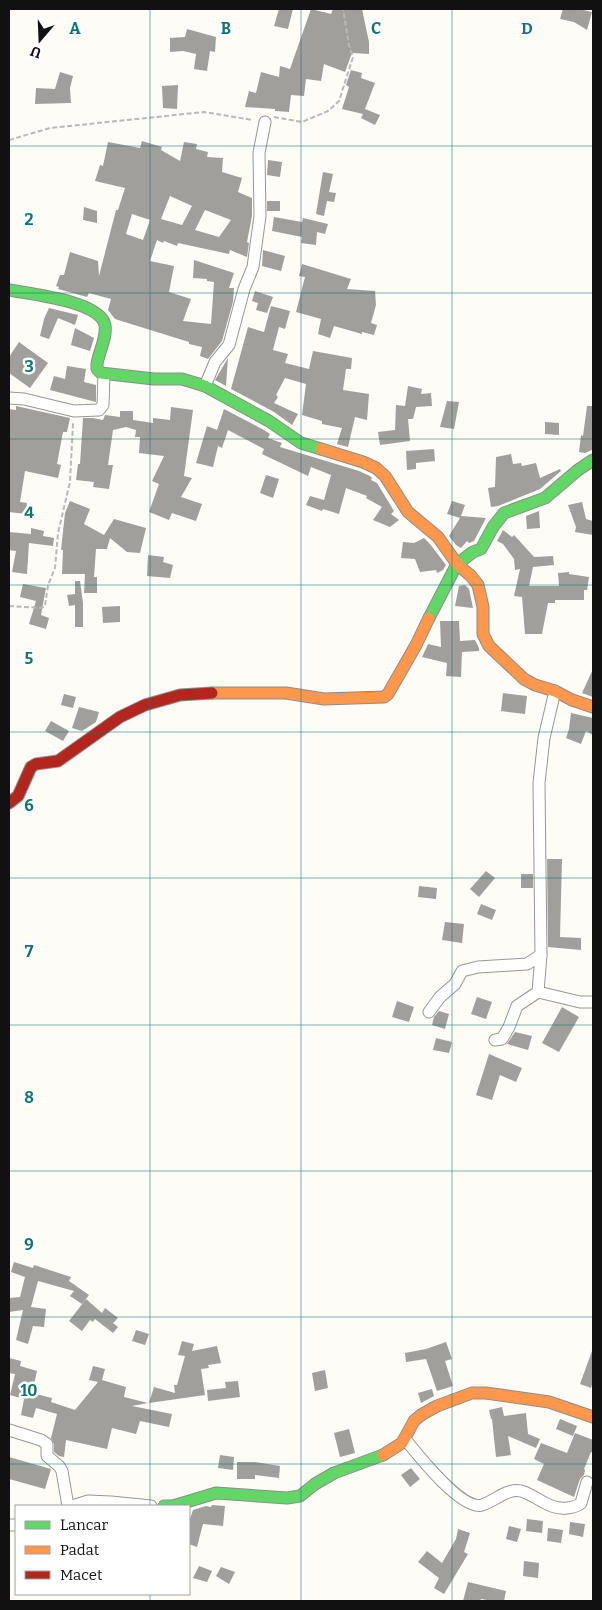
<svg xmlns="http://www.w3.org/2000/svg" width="602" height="1610" viewBox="0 0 602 1610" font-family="Bitter,serif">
  <rect width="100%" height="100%" fill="#fdfcf7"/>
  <g fill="#a19f9c" fill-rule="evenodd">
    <polygon points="279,9 293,9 288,29 274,26"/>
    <polygon points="311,9 331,14 333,9 362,9 369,42 369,54 352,53 345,72 324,64 321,81 306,79 304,96 291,95 289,112 275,111 275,109 245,107 249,91 256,93 261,72 279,77 280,66 290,69"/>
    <polygon points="563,9 579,9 592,12 587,30 574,22 560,19"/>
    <polygon points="187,29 216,37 215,52 210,51 207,71 194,69 196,54 183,51 170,52 170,38 185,37"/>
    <polygon points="351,70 362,73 361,78 375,83 365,109 380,115 375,125 361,118 363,114 342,109 349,87 346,85"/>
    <polygon points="60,72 73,76 70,88 71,103 35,104 36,88 55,89"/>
    <polygon points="178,85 177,109 163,108 162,86"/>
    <path d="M142 141 162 147 161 150 180 161 184 142 197 144 196 149 208 152 207 157 223 158 222 172 242 178 238 192 252 198V216L247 242 249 243 247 257 230 250 229 254 178 243 177 246 164 241 163 243 157 240 150 261 174 266 169 292 191 299 183 321 211 324 214 282 207 281V279L193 278 194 260 234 273 229 288H234L233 302 222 341 208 359 200 356 202 347 189 344V342L115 319 108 310 111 299 89 293 87 297 58 289 59 287 56 286 60 275H64L70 252 98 261 99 276 116 210H118L125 188 95 181 100 165 103 166 108 142 140 148ZM170 196 192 206 182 225 161 219ZM205 210 231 220 219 237 195 230ZM132 214 150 220 143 240 126 234Z"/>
    <polygon points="268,160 282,162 280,177 267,175"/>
    <polygon points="323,172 333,174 329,192 336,193 334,202 327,201 324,216 316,214"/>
    <rect x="267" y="201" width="13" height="10"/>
    <polygon points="84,207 97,211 97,223 83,220"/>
    <polygon points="274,217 302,222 303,218 328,224 325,234 317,232 316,245 301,243 302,237 272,231"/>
    <polygon points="263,250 285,256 281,271 262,266"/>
    <polygon points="302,264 351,279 347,289 375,291 376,305 371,323 377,325 374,335 362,332 362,334 334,326 330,338 318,334 321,319 296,312 305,277 299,276"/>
    <polygon points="255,291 273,297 267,313 256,310 258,303 252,301"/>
    <polygon points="271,306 290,311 285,329 279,327 273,350 288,354 285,363 309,369 313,351 352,358 351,369 346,369 343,390 369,394 367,420 355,417 348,447 337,444 342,428 322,424 322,421 302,415 306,384 285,378 276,395 278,397 274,403 298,414 292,425 274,412 231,389 248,327 264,332"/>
    <polygon points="49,308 78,315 75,325 58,318 49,339 40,336 44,319"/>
    <polygon points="75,328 94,338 90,351 71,345"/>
    <polygon points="19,342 48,363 30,388 9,373 9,357"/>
    <polygon points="228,358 226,386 215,380"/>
    <polygon points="67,366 86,369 84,382 96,385 96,402 50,390 54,376 65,379"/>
    <polygon points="408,386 422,389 421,394 431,393 432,406 416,407 413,419 408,419 410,441 380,445 378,432 395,430 396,405 405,406"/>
    <polygon points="447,401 459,402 454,429 440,427"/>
    <polygon points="16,406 70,418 67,432 63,432 57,464 61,465 58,478 25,471 20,502 27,503 26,514 9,512 10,494 9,494 9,409 16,410"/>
    <polygon points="587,406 593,406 593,441 592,450 585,453 579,452 581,435 583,436"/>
    <polygon points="171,407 193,410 184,476 192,478 181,497 202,504 196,521 172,513 169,520 149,512 159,484 152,481 164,456 139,453 140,437 135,437 136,430 126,427 113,430 108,465 113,465 109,489 93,487 94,482 76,480 78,464 80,464 83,418 93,418 103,420 105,415 120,417 120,411 133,411 133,420 153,423 153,418 170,420"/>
    <polygon points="224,409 264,430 270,434 268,438 282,443 280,447 359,471 370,476 372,478 371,480 377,483 394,511 391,514 399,520 390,527 373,520 382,507 366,498 367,496 346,488 339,514 323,509 322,511 306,505 310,496 324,500 331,475 311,467 308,476 262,454 264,449 228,430 222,448 218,446 213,467 196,463 207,426 217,430"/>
    <polygon points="545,422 559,423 559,435 545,434"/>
    <polygon points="434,449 435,461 416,463 416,469 407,470 406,451"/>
    <polygon points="511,454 513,464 521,463 522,466 536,463 540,478 560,469 561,471 540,489 498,506 491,507 488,488 495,487 496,457"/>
    <polygon points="266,475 279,479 273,498 260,493"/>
    <polygon points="70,501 90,509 84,524 104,535 114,519 146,528 140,553 127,552 110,538 107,549 96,549 94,577 97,577 97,593 84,593 85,574 62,574 63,550 61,550 65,513"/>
    <polygon points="452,501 465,505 461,516 486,518 474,541 469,543 467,541 461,548 456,545 449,536 460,518 447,514"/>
    <polygon points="582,502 586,519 593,521 593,535 575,532 576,527 568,505"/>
    <polygon points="539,511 540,528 527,529 526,516"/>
    <polygon points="31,528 44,531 43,536 54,538 53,546 29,543 27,574 12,572 16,551 9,550 9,532 31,534"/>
    <polygon points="503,530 512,537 514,535 534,557 553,556 554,565 533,567 529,586 559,586 558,573 569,572 569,574 589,577 587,590 584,590 584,600 555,600 555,603 548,603 542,634 525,634 522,597 514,596 520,569 515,570 514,559 503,544 497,541"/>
    <polygon points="424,538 430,544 446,565 443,570 437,573 436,570 420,572 415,559 401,558 403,542 414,543"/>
    <polygon points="148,555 164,557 163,562 173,565 170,578 147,576"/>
    <polygon points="75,581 80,581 83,603 83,627 75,627 75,605 69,606 67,595 75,594"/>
    <polygon points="23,584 46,588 41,615 49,618 46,629 29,624 36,601 20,597"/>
    <polygon points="465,585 469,589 473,608 455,606 459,586"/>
    <polygon points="120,606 120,622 103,623 102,607"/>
    <polygon points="440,621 459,621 460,641 475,640 479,648 479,651 462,652 461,677 446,676 447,663 422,657 428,644 441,647"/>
    <polygon points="593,669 593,697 582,693"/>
    <polygon points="503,693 527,696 525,714 501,711"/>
    <polygon points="64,694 76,697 73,708 61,705"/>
    <polygon points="79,707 99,712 96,722 82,731 72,728"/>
    <polygon points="571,713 593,718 593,735 586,731 581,744 566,738 569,729"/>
    <polygon points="51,721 69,731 63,741 45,731"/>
    <polygon points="547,859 562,859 560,937 581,938 581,950 548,947"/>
    <polygon points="486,871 495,878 479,897 470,889"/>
    <rect x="521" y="874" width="12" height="14"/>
    <polygon points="419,886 437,888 436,899 418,897"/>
    <polygon points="481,904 496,910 492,920 477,914"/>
    <polygon points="445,922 464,924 462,943 442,940"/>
    <polygon points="477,997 492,1002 486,1019 471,1014"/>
    <polygon points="397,1001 414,1007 409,1022 392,1017"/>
    <polygon points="562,1007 579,1017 559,1052 542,1043"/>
    <polygon points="439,1011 449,1014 445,1029 432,1025 434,1017"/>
    <polygon points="515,1032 532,1036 528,1050 507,1044"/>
    <polygon points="436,1038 452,1042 449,1053 433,1050"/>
    <polygon points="489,1054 522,1068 516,1082 500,1075 492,1100 476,1095"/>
    <polygon points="14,1262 33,1268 34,1265 71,1277 69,1281 89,1295 82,1304 70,1296 74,1291 38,1281 31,1307 46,1309 44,1327 33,1326 28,1344 16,1340 23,1310 9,1312 9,1298 20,1297 25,1277 11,1272"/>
    <polygon points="86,1299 102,1313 105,1308 118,1318 113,1323 118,1327 113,1333 95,1319 93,1322 90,1320 82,1331 69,1321"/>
    <polygon points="136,1330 149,1334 145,1345 132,1341"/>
    <polygon points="182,1341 194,1344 192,1351 217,1346 221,1363 208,1365 209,1368 201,1369 205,1395 149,1403 154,1387 175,1393 174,1385 177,1385 185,1356 178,1355"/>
    <polygon points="446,1342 452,1359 445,1361 453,1386 437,1391 426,1359 406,1362 405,1353 426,1349"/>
    <polygon points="592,1351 593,1351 593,1381 591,1388 580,1384"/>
    <polygon points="9,1358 21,1361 20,1366 37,1371 32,1393 52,1398 51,1402 75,1410 98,1382 89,1380 93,1366 105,1369 102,1380 126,1387 124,1397 148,1403 132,1406 172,1414 169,1427 140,1421 136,1434 112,1428 107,1449 66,1440 64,1457 59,1456 54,1452 54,1444 51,1438 57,1414 36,1408 33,1418 21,1415 24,1399 10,1395 15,1374 9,1373"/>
    <polygon points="325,1370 328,1388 315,1391 312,1373"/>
    <polygon points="238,1381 240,1397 208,1401 207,1390 226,1388 225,1382"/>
    <polygon points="432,1389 434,1396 421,1403 418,1393"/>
    <polygon points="502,1407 504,1416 526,1413 528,1434 540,1439 536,1448 508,1436 511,1455 496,1457 492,1419 491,1419 489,1410"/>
    <polygon points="560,1419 577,1426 573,1436 556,1429"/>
    <polygon points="349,1429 355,1453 340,1457 334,1433"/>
    <polygon points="575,1433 593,1440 593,1453 591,1452 584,1469 585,1470 584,1475 580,1479 574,1497 537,1480 544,1464 534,1459 541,1443 567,1453"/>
    <polygon points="220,1455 234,1457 233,1470 218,1468"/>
    <polygon points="9,1457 51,1469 45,1489 9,1479"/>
    <polygon points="237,1462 255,1462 280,1466 279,1478 255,1475 255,1479 237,1479"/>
    <polygon points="411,1468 420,1479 410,1487 401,1475"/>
    <polygon points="212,1505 225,1506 223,1526 203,1524 197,1547 189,1544 189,1522 193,1510 206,1506 211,1507"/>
    <polygon points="527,1519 543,1521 542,1533 526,1531"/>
    <polygon points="570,1522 585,1524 583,1537 569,1534"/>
    <polygon points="509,1526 521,1529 517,1542 506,1539"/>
    <polygon points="548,1528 563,1530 561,1543 547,1541"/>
    <polygon points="458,1529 470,1533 464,1552 468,1554 444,1594 434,1588 439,1578 418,1562 427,1551 442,1563 456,1539"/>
    <polygon points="524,1561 539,1563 538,1578 523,1576"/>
    <polygon points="199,1566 212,1571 207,1582 193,1578"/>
    <polygon points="221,1567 235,1572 229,1584 216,1576"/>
    <polygon points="468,1582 506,1591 504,1601 492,1601 481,1599 480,1601 463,1601"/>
  </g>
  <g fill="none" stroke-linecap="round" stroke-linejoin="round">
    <defs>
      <g id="street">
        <polyline points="205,386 215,362 229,345 244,289 253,267 260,216 259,153 265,122"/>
        <polyline points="9,398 24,399 74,411 99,410 103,405 104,374"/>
        <polyline points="538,992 541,955 539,783 544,738 555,691"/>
        <polyline points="429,1012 440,997 455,984 462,971 478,967 527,964 541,955"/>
        <polyline points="495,1040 502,1039 509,1027 517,1006 538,992 580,1002 593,1002"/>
        <polyline points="9,1430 41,1440 47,1444 47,1456 59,1466 62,1471 68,1506"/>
        <path d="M405 1439C417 1454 462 1511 482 1505 495 1501 507 1488 521 1491 538 1496 548 1510 567 1508 573 1507 577 1507 581 1503L587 1482"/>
        <polyline points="72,1506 88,1501 111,1502 151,1506"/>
        <polyline points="9,1525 16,1525"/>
      </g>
      <g id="fast">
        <path d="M9 290C30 294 100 301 105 325 107 338 99 351 97 364V369L101 373 154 379H182L205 386 269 421 301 443 321 449"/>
        <polyline points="429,618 457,564 473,552 481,549 493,527 504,513 545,498 578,470 593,460"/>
        <polyline points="164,1506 173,1506 216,1493 287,1498 300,1496 315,1484 334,1473 383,1455"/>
      </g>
      <g id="slow">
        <polyline points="321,449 363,462 376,468 385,476 408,512 438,537 457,564 471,576 478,585 483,607 483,634 489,646 524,679 535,685 555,691 572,700 593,707"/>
        <polyline points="212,693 286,693 324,699 384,697 388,694 416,645 429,618"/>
        <polyline points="383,1455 402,1443 414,1421 421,1415 437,1406 472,1393 486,1393 549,1402 593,1417"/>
      </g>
      <polyline id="jam" points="9,803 18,796 31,767 36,764 58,761 120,717 145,705 180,695 212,693"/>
    </defs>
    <use href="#street" stroke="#979795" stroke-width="13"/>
    <use href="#fast" stroke="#8e8d8b" stroke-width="13"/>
    <use href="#slow" stroke="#8e8d8b" stroke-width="13"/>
    <use href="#jam" stroke="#8e8d8b" stroke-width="13"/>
    <g stroke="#b9b9b8" stroke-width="2" stroke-dasharray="5 2.5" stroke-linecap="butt">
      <polyline points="274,117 302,122 328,111 339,101 353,57 349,45 343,9"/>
      <polyline points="9,140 50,128 204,112 253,120"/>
      <polyline points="9,606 42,608 45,606 48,585 55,568 58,533 70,482 73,423"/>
    </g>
    <use href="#street" stroke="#fffffe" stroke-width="11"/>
    <use href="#fast" stroke="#63d668" stroke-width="11"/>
    <use href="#slow" stroke="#ff974d" stroke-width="11"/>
    <use href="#jam" stroke="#b3261e" stroke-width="11"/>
  </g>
  <path fill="none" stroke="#0f766e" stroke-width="1" stroke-opacity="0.55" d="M150 9V1506M301 9V1601M452 9V1601M9 146H593M9 293H593M9 439H593M9 585H593M9 732H593M9 878H593M9 1025H593M9 1171H593M9 1317H593M9 1464H593M150 1594V1601"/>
  <g font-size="16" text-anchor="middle" font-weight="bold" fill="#0f766e" stroke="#fff" stroke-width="5" stroke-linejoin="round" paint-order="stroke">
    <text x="75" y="34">A</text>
    <text x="226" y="34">B</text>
    <text x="376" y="34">C</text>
    <text x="527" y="34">D</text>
    <text x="29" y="225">2</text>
    <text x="29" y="372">3</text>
    <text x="29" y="518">4</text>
    <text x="29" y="664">5</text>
    <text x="29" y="811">6</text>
    <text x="29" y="957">7</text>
    <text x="29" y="1103">8</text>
    <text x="29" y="1250">9</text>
    <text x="29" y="1396">10</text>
  </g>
  <rect width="602" height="1610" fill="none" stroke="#111111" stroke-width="20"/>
  <rect x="15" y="1505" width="175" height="90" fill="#ffffff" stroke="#a0a0a0"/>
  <rect x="25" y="1521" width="25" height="8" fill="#63d668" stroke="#a0a0a0"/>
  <text x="60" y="1530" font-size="15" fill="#111111">Lancar</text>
  <rect x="25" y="1546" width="25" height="8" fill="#ff974d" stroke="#a0a0a0"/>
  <text x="60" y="1555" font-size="15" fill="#111111">Padat</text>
  <rect x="25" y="1571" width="25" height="8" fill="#b3261e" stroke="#a0a0a0"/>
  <text x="60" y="1580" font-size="15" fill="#111111">Macet</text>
  <g transform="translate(40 40) rotate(199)" stroke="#ffffff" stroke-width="4" paint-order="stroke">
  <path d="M0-4L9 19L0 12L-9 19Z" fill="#111111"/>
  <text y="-8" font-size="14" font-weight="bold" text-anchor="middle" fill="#111111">U</text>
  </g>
</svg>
